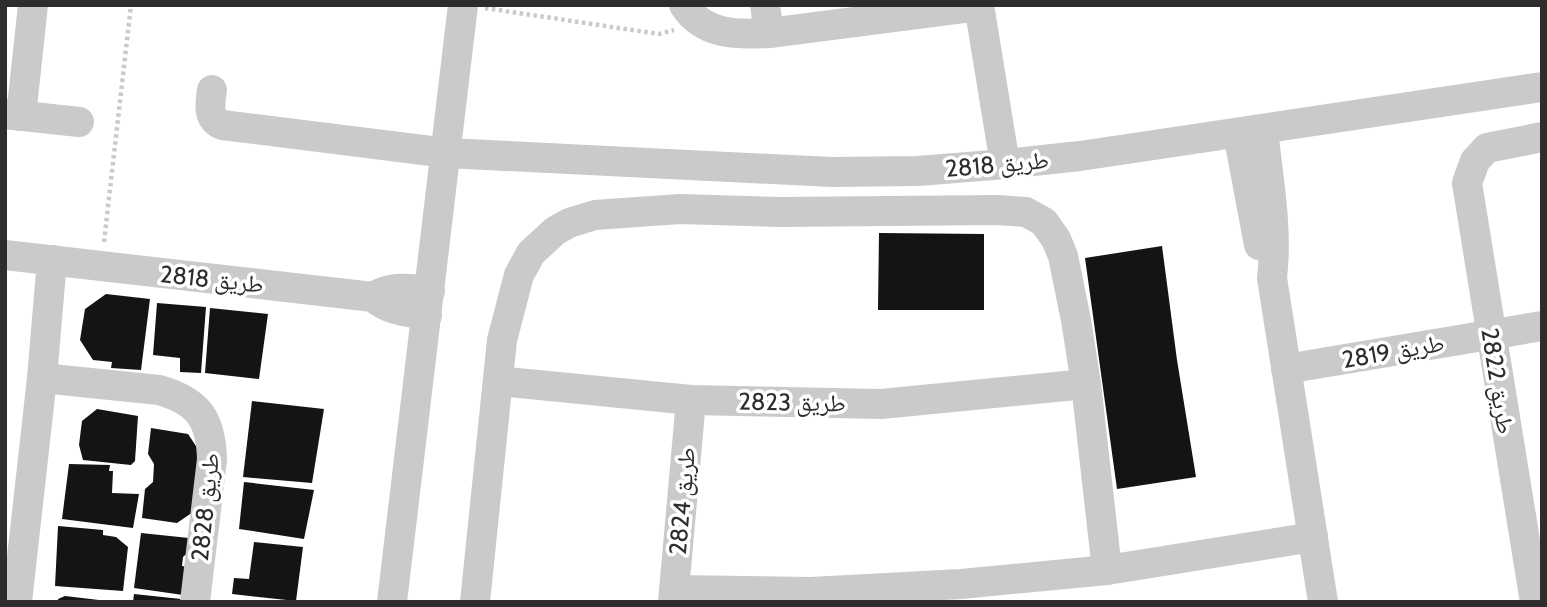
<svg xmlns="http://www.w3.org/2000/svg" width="1547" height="607" viewBox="0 0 1547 607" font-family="Cabin,'Noto Naskh Arabic',sans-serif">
  <rect width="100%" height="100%" fill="#fff"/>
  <g fill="#141414">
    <polygon points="879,233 984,234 984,310 878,310"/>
    <polygon points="1162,246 1177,360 1196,477 1117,489 1085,258"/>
    <polygon points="106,294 150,299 141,370 111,368 112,362 93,360 80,340 85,309"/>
    <polygon points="157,303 206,307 201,373 180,372 180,358 153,355"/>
    <polygon points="210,308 268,314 259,379 205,373"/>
    <polygon points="252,401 324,409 312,483 243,477"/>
    <polygon points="97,409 138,416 135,461 131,465 83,460 79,445 82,421"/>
    <polygon points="151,428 188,434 202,455 196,510 177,523 142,518 145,489 153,482 154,464 148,454"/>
    <polygon points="69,464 110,465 109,471 113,471 112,493 139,494 133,528 62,519"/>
    <polygon points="244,482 314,490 304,539 239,529"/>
    <polygon points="58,526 103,530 103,535 116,537 128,547 123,591 55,586"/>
    <polygon points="141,533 189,538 192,549 183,557 182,566 198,569 190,596 134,588"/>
    <polygon points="254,542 303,547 296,601 232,594 234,578 249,579"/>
    <polygon points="134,594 181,599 181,602 133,602"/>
    <polygon points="65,596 99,600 99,602 58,602 58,599"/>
  </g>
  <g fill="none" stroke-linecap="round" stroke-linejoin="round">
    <g stroke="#cacaca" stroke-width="4.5" stroke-dasharray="3.5 3.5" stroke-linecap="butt">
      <polyline points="485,8 659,34 674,30"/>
      <polyline points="104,242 131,5"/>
    </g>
    <g stroke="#cacaca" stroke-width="30">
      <path d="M684 5C703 35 737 35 769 33L979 6"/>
      <polyline points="765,5 769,33"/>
      <polyline points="979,5 1005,164"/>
      <path d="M212 90C210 104 207 118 222 125L447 153 832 172 918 171 1005 164 1080 156 1542 87"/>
      <polyline points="5,114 79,122"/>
      <polyline points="21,116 33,5"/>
      <path d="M1263 129C1268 178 1278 229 1272 278L1323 602"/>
      <polyline points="1238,133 1259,245"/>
      <path d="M5 255 373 297C389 311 407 312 427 315"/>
      <path d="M373 297C391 285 409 289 430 291"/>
      <polyline points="1286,369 1542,326"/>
      <path d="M42 378 159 390C198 401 211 419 212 459L195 602"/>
      <polyline points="498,381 691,400 881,404 1086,384"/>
      <polyline points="674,590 811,592 961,584 1107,570 1313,537"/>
      <polyline points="17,602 42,378 52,260"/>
      <polyline points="392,602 463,5"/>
      <polyline points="475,602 502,340 519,275 531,253 555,231 569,223 595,215 680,209 780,212 997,210 1026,212 1044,222 1056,239 1063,256 1076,320 1086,384 1107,570"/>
      <polyline points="673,602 691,400"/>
      <polyline points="1535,602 1467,183 1475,161 1487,148 1542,137"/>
    </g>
  </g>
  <g text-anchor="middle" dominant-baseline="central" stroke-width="7" stroke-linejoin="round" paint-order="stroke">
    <g font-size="24" fill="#2d2d2d" stroke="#fff">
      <text transform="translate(997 164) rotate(-5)">طريق 2818</text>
      <text transform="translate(212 279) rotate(6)">طريق 2818</text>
      <text transform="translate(1393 351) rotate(-10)">طريق 2819</text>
      <text transform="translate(1498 381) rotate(81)">طريق 2822</text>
      <text transform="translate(792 402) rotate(1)">طريق 2823</text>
      <text transform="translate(682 501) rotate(-85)">طريق 2824</text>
      <text transform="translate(205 507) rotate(-84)">طريق 2828</text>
    </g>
  </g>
  <rect width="1547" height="607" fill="none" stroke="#2d2d2d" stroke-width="14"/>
</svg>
